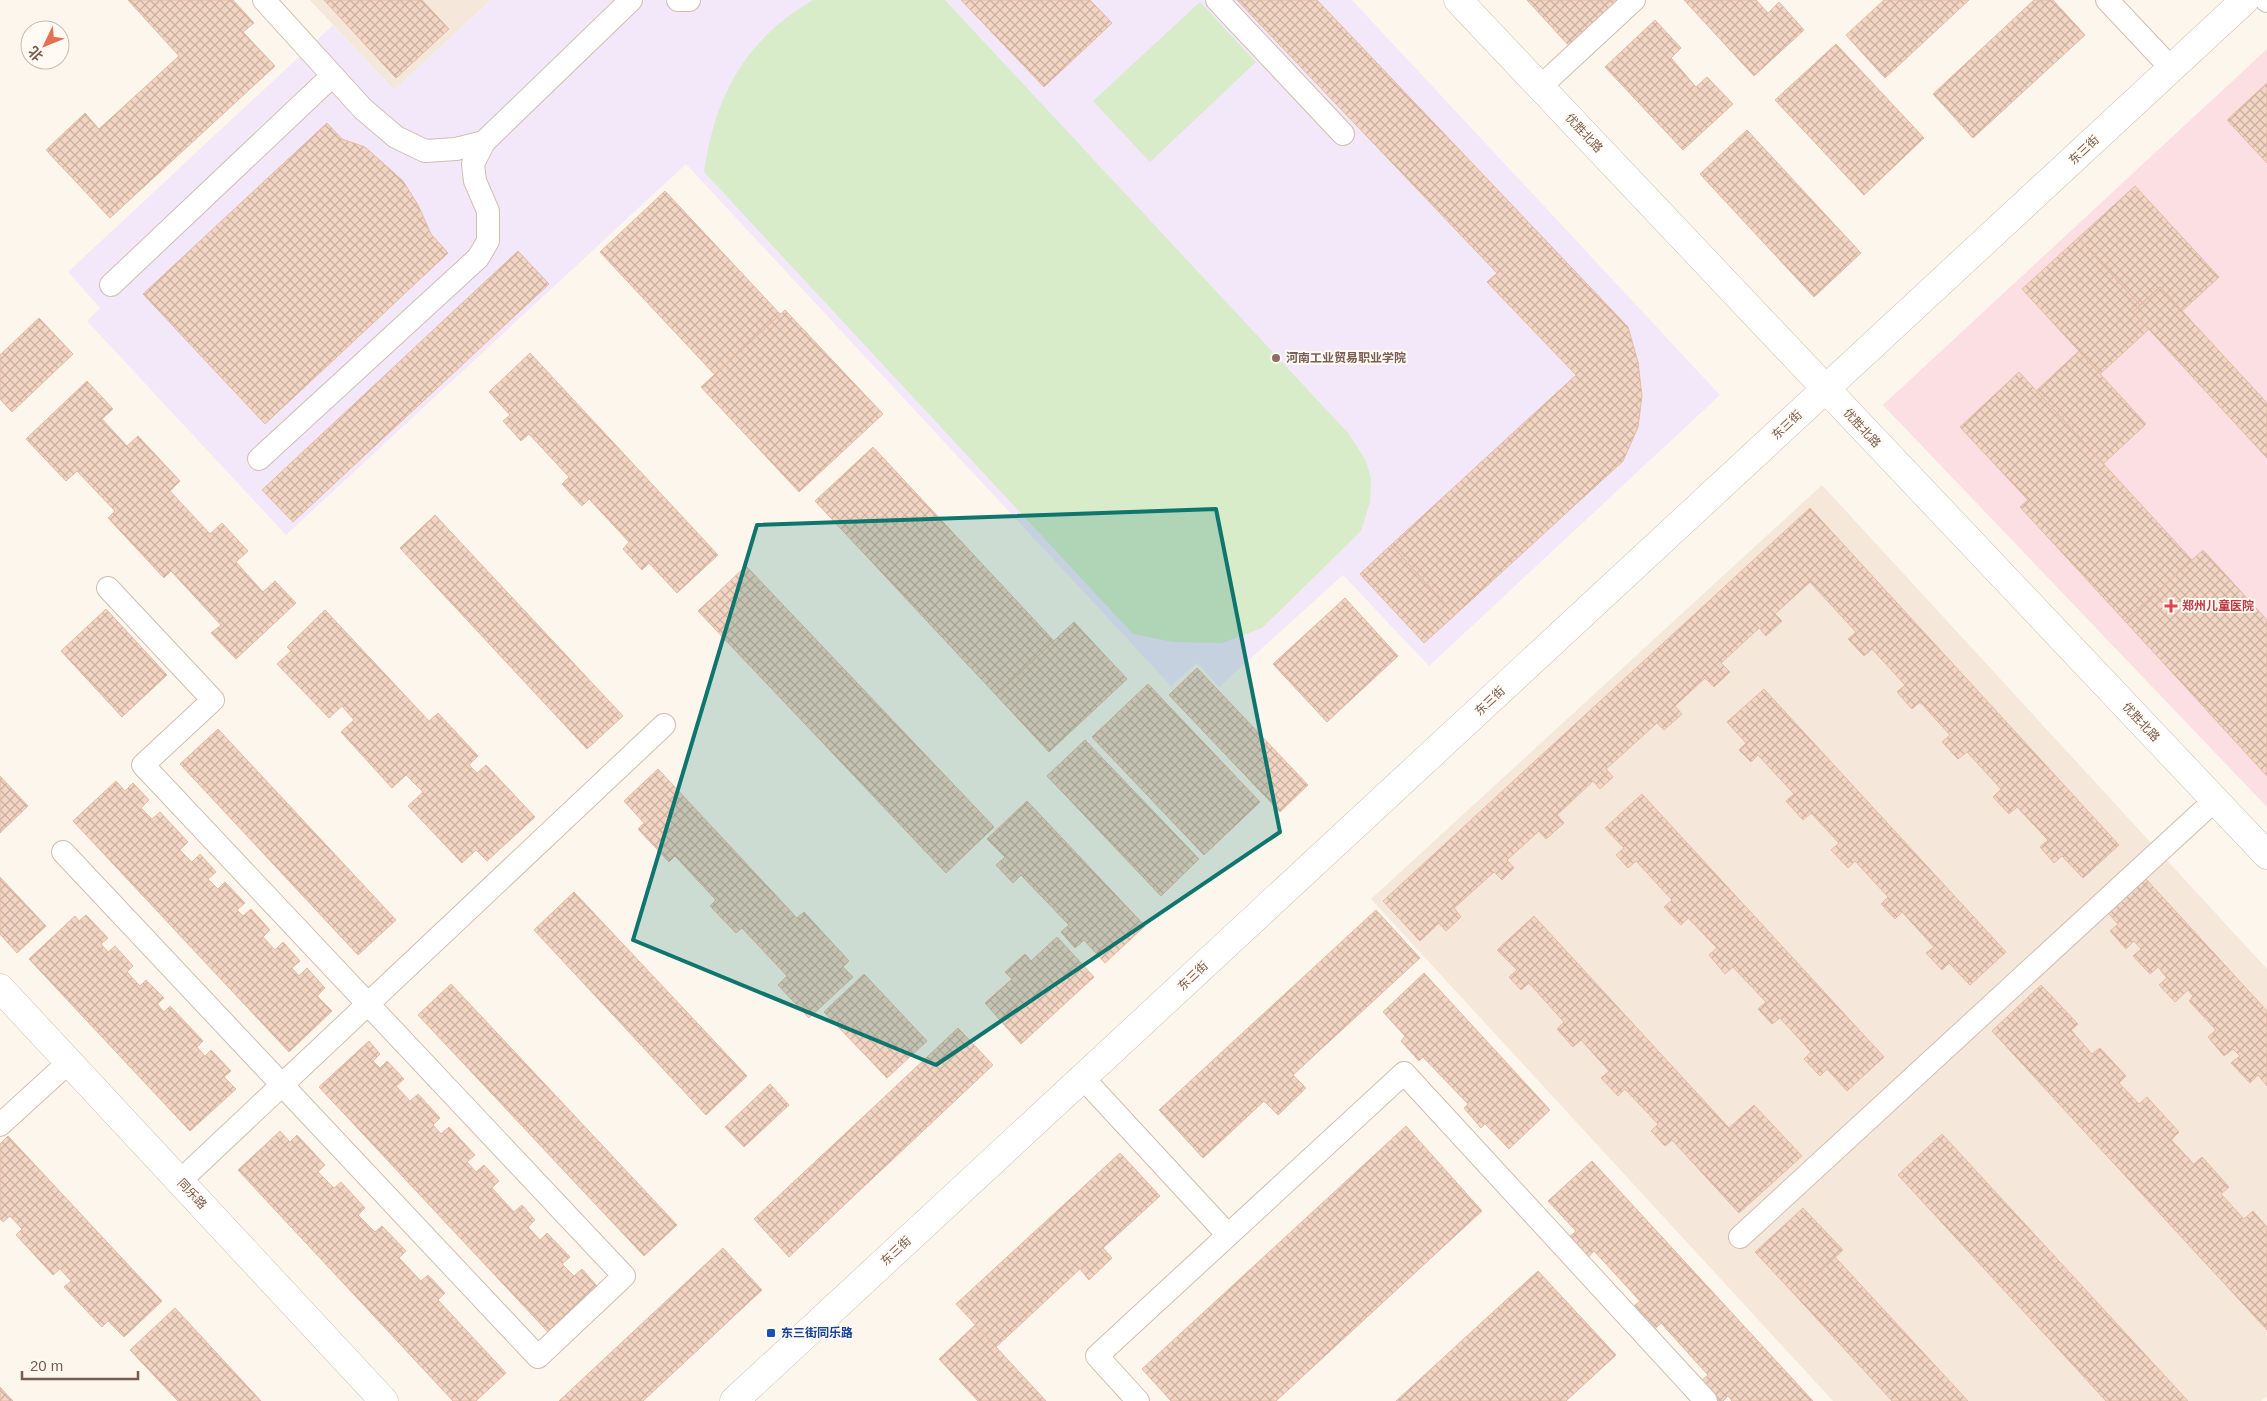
<svg xmlns="http://www.w3.org/2000/svg" width="2267" height="1401" viewBox="0 0 2267 1401" font-family="Arial,'Noto Sans SC',sans-serif">
  <defs>
    <pattern id="building-cross-hatch" width="8" height="8" patternUnits="userSpaceOnUse" patternTransform="scale(1.25)"><rect width="8" height="8" fill="#f3d5c3"/><path d="M0 0l8 8M0 8l8-8" fill="none" stroke="#cab0a1"/></pattern>
  </defs>
  <rect width="100%" height="100%" fill="#fdf6ec"/>
  <g fill="#f5e8da">
    <polygon points="310,0 491,0 394,90"/>
    <polygon points="1822,485 2267,969 2267,1396 2261,1401 1833,1401 1371,899"/>
  </g>
  <polygon fill="#f3e8fa" points="491,0 1352,0 1720,395 1429,666 1343,575 1219,687 1197,663 1171,686 686,164 286,535 87,321 100,308 68,272 333,25 394,90"/>
  <polygon fill="#fbdfe3" points="2267,49 2267,807 1883,405"/>
  <g fill="#d8ecc9">
    <path d="M813 0H945L1349 434 1366 461 1371 478 1370 502 1361 531 1262 628 1222 643 1173 642 1133 634 704 172C715 95 745 40 813 0Z"/>
    <polygon points="1200,2 1256,62 1150,162 1093,101"/>
  </g>
  <g fill="url(#building-cross-hatch)" stroke="#e6bba3">
    <polygon points="128,0 233,0 254,23 243,32 275,66 110,218 46,150 85,113 99,129 179,56"/>
    <polygon points="324,0 422,0 449,29 396,78"/>
    <polygon points="961,0 1090,0 1112,23 1044,87"/>
    <polygon points="1237,0 1317,0 1628,327 1638,362 1642,396 1638,427 1623,461 1455,615 1391,545 1576,375 1487,282 1497,273"/>
    <polygon points="1527,0 1622,0 1571,48"/>
    <polygon points="1684,0 1756,0 1768,13 1779,2 1804,30 1754,76"/>
    <polygon points="1884,0 1969,0 1885,78 1846,35"/>
    <polygon points="2034,0 2053,0 2085,35 1973,138 1933,94"/>
    <polygon points="1655,20 1681,48 1671,58 1696,87 1707,77 1733,104 1683,150 1605,67"/>
    <polygon points="1836,44 1924,138 1864,195 1775,100"/>
    <polygon points="2267,83 2267,163 2227,120"/>
    <polygon points="327,123 342,139 365,147 403,181 418,205 431,234 448,253 265,424 143,294"/>
    <polygon points="1747,130 1861,253 1814,297 1700,174"/>
    <polygon points="2135,186 2219,277 2182,311 2160,287 2140,305 2078,238"/>
    <polygon points="665,191 780,314 715,375 600,252"/>
    <polygon points="2078,238 2140,305 2133,312 2149,329 2100,374 2022,289"/>
    <polygon points="518,251 549,284 293,522 262,490"/>
    <polygon points="2160,287 2267,403 2267,458 2133,312"/>
    <polygon points="785,310 883,414 799,492 701,387"/>
    <polygon points="39,318 73,354 12,412 0,399 0,355"/>
    <polygon points="2079,351 2146,424 2103,464 2036,391"/>
    <polygon points="530,353 718,555 677,593 649,563 642,570 623,549 629,542 589,499 582,506 562,484 569,477 529,434 521,441 503,421 510,415 489,392"/>
    <polygon points="2019,372 2192,560 2125,621 2020,507 2028,500 1960,427"/>
    <polygon points="87,381 113,409 102,419 127,446 138,436 180,481 170,491 210,534 222,523 248,551 236,562 263,592 275,581 296,603 236,659 211,633 221,625 171,571 164,578 108,518 115,511 77,471 66,481 26,439"/>
    <polygon points="873,447 1054,641 996,695 815,501"/>
    <polygon points="1810,508 2119,845 2083,878 2062,856 2054,863 2040,847 2048,840 2017,807 2009,814 1993,797 2001,789 1967,752 1958,759 1942,742 1950,735 1920,702 1912,709 1897,692 1905,685 1872,649 1864,656 1848,639 1856,632 1810,582 1775,614 1782,621 1766,636 1759,628 1721,663 1730,672 1714,687 1705,678 1675,706 1682,714 1664,730 1657,723 1606,769 1613,777 1600,789 1593,781 1557,815 1564,823 1546,839 1539,831 1507,860 1514,868 1502,880 1494,872 1454,908 1461,917 1446,931 1439,923 1420,941 1383,901"/>
    <polygon points="435,515 623,716 587,749 400,548"/>
    <polygon points="1391,545 1455,615 1424,643 1360,574"/>
    <polygon points="2203,550 2267,620 2267,776 2125,621"/>
    <polygon points="746,566 994,827 946,873 698,611"/>
    <polygon points="1345,598 1398,656 1327,722 1273,664"/>
    <polygon points="106,609 167,675 122,717 61,651"/>
    <polygon points="325,610 429,721 438,713 478,756 469,765 477,773 486,765 535,817 487,861 476,850 462,863 408,806 423,792 406,775 392,788 341,732 354,720 342,706 329,718 277,664 291,651 287,647"/>
    <polygon points="1074,622 1127,679 1049,752 996,695"/>
    <polygon points="1197,668 1308,785 1280,812 1169,695"/>
    <polygon points="1148,684 1260,802 1204,855 1092,737"/>
    <polygon points="1764,689 2006,952 1970,985 1949,963 1942,970 1926,953 1934,947 1902,912 1895,919 1881,904 1888,897 1855,861 1848,868 1831,850 1839,843 1811,813 1803,820 1786,801 1794,794 1758,755 1751,762 1739,750 1746,743 1727,722"/>
    <polygon points="218,729 396,920 358,955 180,764"/>
    <polygon points="1085,740 1199,859 1161,896 1047,776"/>
    <polygon points="658,769 797,918 804,912 849,961 843,967 853,977 809,1018 778,985 787,976 742,928 736,933 710,906 716,900 675,856 669,862 638,829 644,823 624,801"/>
    <polygon points="0,776 28,806 0,833"/>
    <polygon points="116,781 125,791 133,783 149,800 141,808 152,819 160,812 188,842 180,850 192,862 200,854 216,872 208,879 218,889 225,882 245,903 237,910 243,916 251,909 270,930 263,937 275,950 283,942 300,961 292,968 299,976 307,968 325,988 317,996 332,1011 289,1052 73,821"/>
    <polygon points="1642,794 1884,1057 1847,1091 1827,1069 1820,1076 1804,1059 1811,1052 1780,1018 1772,1024 1758,1009 1766,1002 1733,967 1725,974 1709,955 1717,948 1688,918 1681,925 1664,907 1672,900 1636,861 1628,868 1616,855 1624,848 1605,828"/>
    <polygon points="1027,801 1145,926 1105,963 1084,940 1075,948 1061,932 1069,925 1021,875 1013,883 996,865 1005,857 987,839"/>
    <polygon points="0,877 46,926 17,953 0,934"/>
    <polygon points="2146,879 2267,1011 2267,1086 2258,1075 2250,1083 2231,1063 2240,1056 2233,1049 2224,1056 2208,1037 2216,1030 2189,1001 2193,996 2188,990 2175,1002 2159,985 2167,978 2158,967 2150,974 2133,956 2141,949 2134,941 2126,949 2110,931 2118,924 2108,913"/>
    <polygon points="574,892 747,1076 706,1115 534,930"/>
    <polygon points="1376,910 1420,958 1293,1075 1306,1088 1278,1115 1264,1101 1203,1158 1159,1110"/>
    <polygon points="86,915 108,938 101,944 108,952 115,946 133,966 127,972 140,986 146,980 164,998 157,1004 164,1012 170,1006 203,1041 197,1047 205,1056 211,1050 231,1071 224,1077 236,1089 190,1131 29,959 75,916 79,921"/>
    <polygon points="1534,916 1729,1128 1754,1105 1802,1156 1739,1213 1672,1140 1665,1146 1651,1131 1658,1124 1625,1089 1618,1096 1601,1078 1609,1071 1581,1040 1573,1047 1557,1029 1564,1022 1529,983 1521,990 1509,977 1517,970 1497,950"/>
    <polygon points="1057,937 1094,977 1021,1044 985,1003 1012,979 1005,972 1025,954 1031,961"/>
    <polygon points="1424,973 1550,1110 1509,1149 1485,1124 1481,1128 1464,1108 1468,1104 1423,1057 1419,1061 1401,1041 1405,1036 1383,1012"/>
    <polygon points="864,974 927,1041 887,1078 824,1012"/>
    <polygon points="451,984 677,1225 644,1256 418,1015"/>
    <polygon points="2041,985 2078,1024 2071,1030 2092,1054 2100,1048 2126,1076 2119,1083 2139,1104 2147,1097 2179,1132 2171,1140 2194,1164 2202,1157 2229,1187 2221,1194 2244,1219 2253,1211 2267,1227 2267,1330 1992,1031"/>
    <polygon points="958,1028 993,1065 789,1257 754,1219"/>
    <polygon points="369,1041 380,1054 373,1061 380,1068 387,1061 404,1079 396,1086 410,1101 418,1094 440,1118 433,1125 441,1134 449,1127 475,1155 467,1162 476,1172 484,1165 499,1181 492,1188 514,1212 522,1205 535,1220 528,1227 540,1240 547,1233 570,1257 562,1264 574,1276 582,1269 597,1286 548,1332 319,1087"/>
    <polygon points="770,1084 789,1105 744,1147 725,1127"/>
    <polygon points="1406,1126 1482,1211 1276,1401 1171,1401 1142,1369"/>
    <polygon points="280,1131 290,1142 297,1135 325,1165 318,1172 334,1188 341,1182 365,1208 358,1215 375,1232 382,1226 406,1251 399,1258 421,1281 428,1275 445,1293 438,1300 506,1373 476,1401 453,1401 238,1170"/>
    <polygon points="1942,1134 2188,1401 2106,1401 1898,1175"/>
    <polygon points="8,1136 162,1301 124,1337 108,1321 102,1327 64,1287 71,1281 60,1269 53,1275 16,1235 22,1229 10,1216 3,1222 0,1219 0,1144"/>
    <polygon points="1120,1153 1160,1196 1103,1248 1112,1258 1089,1280 1080,1269 996,1347 956,1304"/>
    <polygon points="1592,1161 1813,1401 1732,1401 1728,1396 1723,1401 1714,1401 1698,1384 1708,1375 1661,1323 1651,1333 1629,1310 1640,1301 1594,1251 1585,1261 1566,1240 1576,1231 1548,1201"/>
    <polygon points="1803,1208 1843,1250 1795,1295 1755,1252"/>
    <polygon points="723,1248 762,1290 643,1401 559,1401"/>
    <polygon points="1835,1257 1968,1401 1892,1401 1795,1295"/>
    <polygon points="1538,1271 1616,1355 1566,1401 1396,1401"/>
    <polygon points="175,1308 261,1401 178,1401 130,1350"/>
    <polygon points="975,1325 996,1347 1046,1401 978,1401 939,1359"/>
    <polygon points="0,1387 13,1401 0,1401"/>
  </g>
  <g fill="none" stroke-linecap="round" stroke-linejoin="round">
    <defs>
      <g id="service">
        <polyline points="264,0 363,109 396,137 425,151 456,149 484,142"/>
        <polyline points="678,0 689,0"/>
        <polyline points="1217,0 1343,134"/>
        <polyline points="2107,0 2171,68"/>
        <polyline points="2266,0 2267,1"/>
        <polyline points="1540,87 1634,0"/>
        <polyline points="111,285 332,76"/>
        <polyline points="259,459 478,258 488,241 488,211 475,181 473,164 484,142 631,0"/>
        <polyline points="63,852 538,1357 624,1276 143,765 213,700 108,588"/>
        <polyline points="1083,1078 1228,1235"/>
        <polyline points="0,1125 69,1062"/>
        <polyline points="180,1181 664,725"/>
        <polyline points="1740,1237 2215,800"/>
        <polyline points="1138,1401 1097,1356 1404,1073 1706,1401"/>
      </g>
      <g id="minor">
        <polyline points="1458,0 2267,855"/>
        <polyline points="0,988 384,1401"/>
      </g>
      <polyline id="tertiary" points="734,1401 2245,0"/>
    </defs>
    <use href="#service" stroke="#d1beb0" stroke-width="24"/>
    <use href="#minor" stroke="#d1beb0" stroke-width="29"/>
    <use href="#tertiary" stroke="#d1beb0" stroke-width="29"/>
    <use href="#service" stroke="#fff" stroke-width="22"/>
    <use href="#minor" stroke="#fff" stroke-width="28"/>
    <use href="#tertiary" stroke="#fff" stroke-width="28"/>
  </g>
  <path fill="#0f766e" fill-opacity="0.2" stroke="#0f766e" stroke-width="4" stroke-linejoin="round" d="M1216 509 1280 832 936 1065 633 940 757 525Z"/>
  <circle fill="#8d6e63" stroke="#fffaf3" stroke-width="2" cx="1276" cy="358" r="5"/>
  <path fill="#e0444e" stroke="#fffaf3" stroke-width="2" d="M2168.5 598.5h5v5h5v5h-5v5h-5v-5h-5v-5h5z"/>
  <rect fill="#1a4fb4" stroke="#fffaf3" stroke-width="2" x="766" y="1328" width="10" height="10" rx="2.5"/>
  <g text-anchor="middle" dominant-baseline="central" stroke-width="4" stroke-linejoin="round" paint-order="stroke">
    <g font-size="12" fill="#7a5c4d" stroke="#fffaf3">
      <text transform="translate(1584 133) rotate(47)">优胜北路</text>
      <text transform="translate(2084 150) rotate(-43)">东三街</text>
      <text transform="translate(1787 425) rotate(-43)">东三街</text>
      <text transform="translate(1862 428) rotate(47)">优胜北路</text>
      <text transform="translate(1490 701) rotate(-43)">东三街</text>
      <text transform="translate(2141 722) rotate(47)">优胜北路</text>
      <text transform="translate(1193 976) rotate(-43)">东三街</text>
      <text transform="translate(192 1194) rotate(47)">同乐路</text>
      <text transform="translate(896 1251) rotate(-43)">东三街</text>
    </g>
    <g font-size="12" font-weight="bold" fill="#785e54" stroke="#fffaf3" text-anchor="start">
      <text x="1286" y="358">河南工业贸易职业学院</text>
    </g>
    <g font-size="12" font-weight="bold" fill="#be3a42" stroke="#fffaf3" text-anchor="start">
      <text x="2182" y="606">郑州儿童医院</text>
    </g>
    <g font-size="12" font-weight="bold" fill="#164399" stroke="#fffaf3" text-anchor="start">
      <text x="781" y="1333">东三街同乐路</text>
    </g>
  </g>
  <g transform="translate(45 45) rotate(227)"><circle r="24" fill="#fffaf3" stroke="#cabbb1"/>
  <path d="M0-4L9 19L0 12L-9 19Z" fill="#e76f51"/>
  <text y="-8" font-size="14" font-weight="bold" text-anchor="middle" fill="#7a5c4d">北</text>
  </g>
  <path d="M22 1371v8h116v-8" fill="none" stroke="#7a5c4d" stroke-width="2.5"/>
  <text x="30" y="1371" font-size="15" fill="#7a5c4d" stroke="#fffaf3" stroke-width="4" paint-order="stroke">20 m</text>
</svg>
